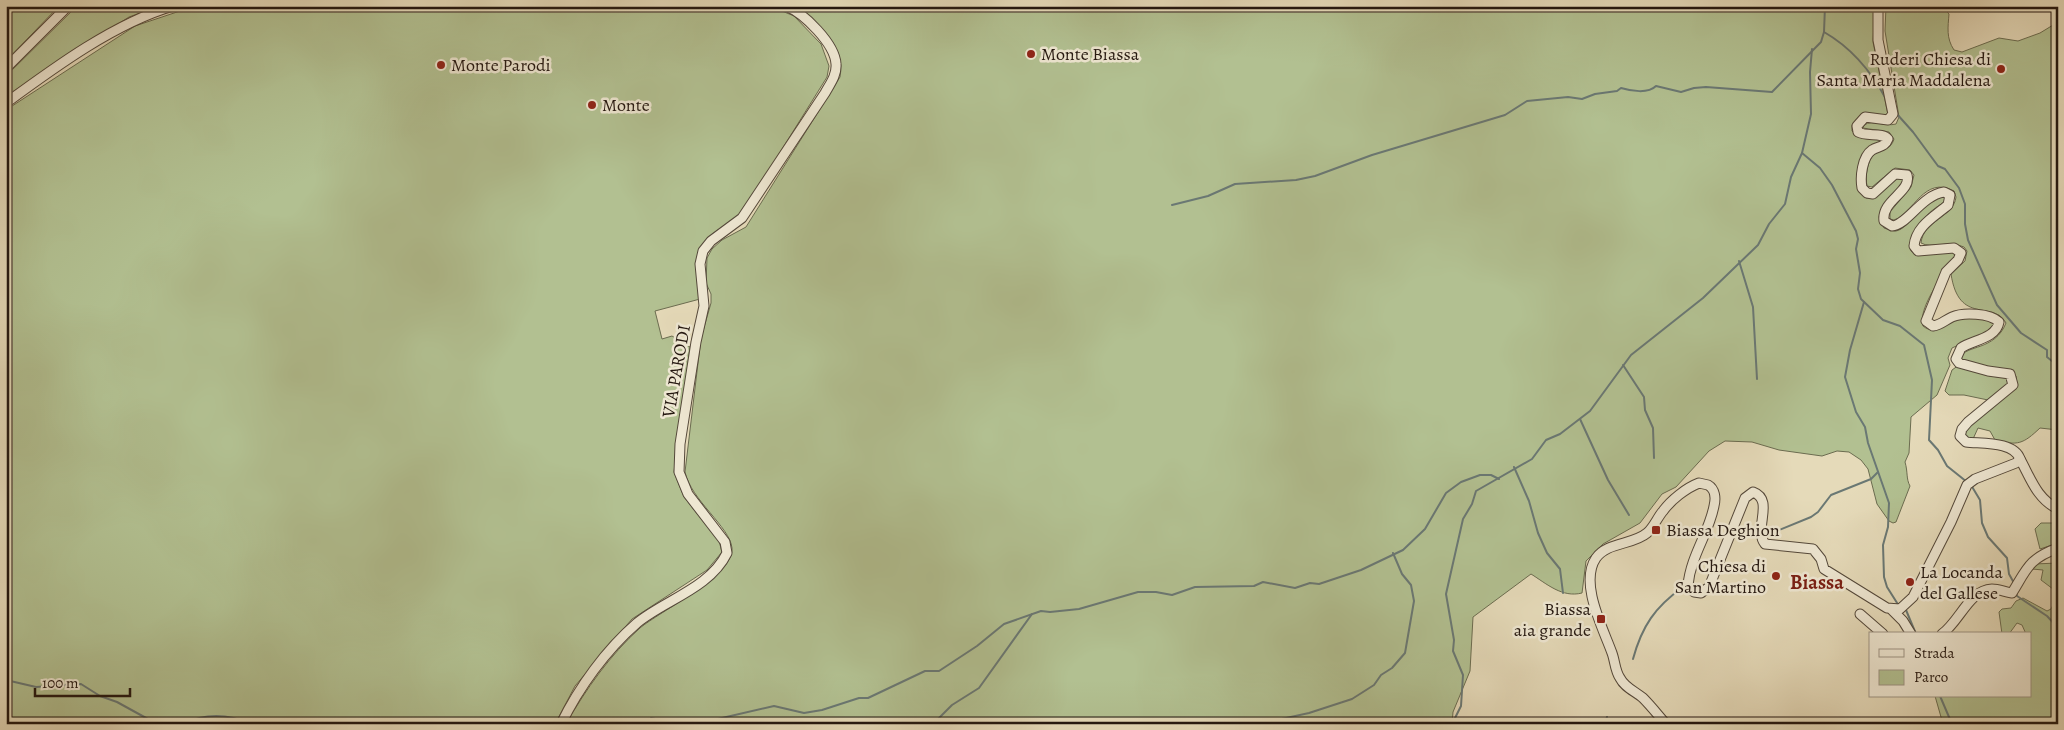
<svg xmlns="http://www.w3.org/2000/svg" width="2064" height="730" viewBox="0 0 2064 730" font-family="Alegreya,serif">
  <rect width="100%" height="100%" fill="#e5dab9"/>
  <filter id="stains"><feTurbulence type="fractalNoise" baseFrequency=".004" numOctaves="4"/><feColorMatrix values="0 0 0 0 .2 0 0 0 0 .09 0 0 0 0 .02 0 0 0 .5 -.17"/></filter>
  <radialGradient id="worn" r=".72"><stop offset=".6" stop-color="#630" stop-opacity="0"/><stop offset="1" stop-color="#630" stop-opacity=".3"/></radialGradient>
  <g fill="#b2c091" stroke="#6b6c50">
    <polygon points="6,6 59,6 6,61"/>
    <polygon points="77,6 159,6 129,17 6,96 6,76"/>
    <path d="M195 6H750L782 11 794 16 821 44 829 66 827 77 741 215C734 223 724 225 715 232 692 249 696 273 700 299L655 311 662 339 672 336 690 347 674 472 684 497 719 541 722 552 707 570 632 619 575 686 555 724H6V110L135 26Z"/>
    <path d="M797 6H1875L1873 42 1888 115C1872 117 1865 106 1852 125V131L1858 136 1883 139 1857 174 1859 191 1866 198H1874L1895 178H1904C1899 193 1883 200 1879 217L1884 228C1887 229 1892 231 1896 231 1909 229 1925 197 1946 196L1945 202C1929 210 1908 231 1911 251L1915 254 1951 252 1957 254C1947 270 1917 307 1923 326 1935 336 1944 323 1955 319 1965 316 1987 318 1994 324L1985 333 1952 348 1948 358 1950 365 1937 395 1911 417 1909 453 1905 462C1908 472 1906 479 1910 486L1896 522 1893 523 1889 521 1877 504 1868 469 1861 460 1849 452 1837 451 1822 456 1779 450 1752 442 1725 441 1709 451 1676 487 1662 494 1640 523 1603 544 1586 561 1582 593C1562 598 1547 584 1531 574L1473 617 1470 671 1453 712 1452 724H566C586 689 610 655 640 628 659 612 735 574 732 548 730 527 691 500 685 472L701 338 711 303V294L706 283 707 258 712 249 722 240 746 227 840 77C846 45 818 25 797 6Z"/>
    <path d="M1886 6H1942L1949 14C1948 27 1946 38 1954 50L1962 52 1999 38 2018 41 2040 33 2058 22V430L2040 428C2023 444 2018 446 1995 440L1990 431 1978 428 1973 439H1964C1964 422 2003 396 2017 384L2016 376 2013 373 1963 360 1961 357C1965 345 1995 351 2006 323 1992 299 1959 326 1951 274L1965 261 1967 251 1964 247C1949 240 1931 249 1921 243 1923 221 1954 217 1956 197L1954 191C1924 175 1914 213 1894 220L1890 219V212L1911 187 1914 175 1910 170 1895 168 1872 187 1867 186C1865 177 1867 160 1875 154 1882 148 1891 150 1894 139L1889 132 1863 128 1864 125C1873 119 1885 127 1896 124L1899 117 1885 31Z"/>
    <polygon points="1959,365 1990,376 2007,378 2010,383 1988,400 1964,395 1949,395 1945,391 1952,370"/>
    <polygon points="2041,523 2058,523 2058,543 2040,549 2035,529"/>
    <polygon points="2058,563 2058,724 1943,724 1935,696 2030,696 2030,634 2026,634 2022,625 2017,623 2009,634 2002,634 1999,612 2002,609 2011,608 2016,601 2023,598 2047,611 2051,609 2055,601 2053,589 2041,580 2043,570 2032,569 2034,564"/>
  </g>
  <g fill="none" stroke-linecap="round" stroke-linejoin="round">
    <g stroke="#6a7874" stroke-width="2">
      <path d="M1824 32C1852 48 1871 71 1886 99"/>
      <polyline points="1896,113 1913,132 1938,166 1945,169 1959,188 1965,204 1965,224 1968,240 1997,305 2021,333 2047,350 2047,357 2058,366"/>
      <polyline points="1802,153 1820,168 1832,185 1856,231 1858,239 1856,249 1860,273 1858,289 1861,299 1883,320 1900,326 1924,345 1932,380 1929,440 1938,450 1947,466 1967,482"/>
      <path d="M1172 205 1208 196 1235 184 1296 180 1315 176 1372 155 1505 115 1527 101 1568 97 1582 99 1595 94 1617 91 1621 88C1631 91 1648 94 1656 86L1681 92 1694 88 1706 87 1772 92 1821 42 1824 32 1825 6"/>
      <polyline points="1739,261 1753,307 1757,379"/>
      <polyline points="1864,302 1850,350 1845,377 1856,412 1865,427 1868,443 1889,503 1888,527 1883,545 1884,577 1887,587 1899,606"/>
      <polyline points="1623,365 1644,397 1645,410 1653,428 1654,458"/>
      <polyline points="1580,419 1608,480 1629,515"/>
      <polyline points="1514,467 1529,501 1538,533 1547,553 1560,569 1563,593"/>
      <polyline points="1971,485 1980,500 1982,523 1988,537 2007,558 2009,574 2014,583"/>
      <polyline points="1772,533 1811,517 1818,512 1831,495 1871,479 1878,472"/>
      <polyline points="2016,592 2017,596 2047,616 2058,628"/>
      <polyline points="1906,610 1916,634"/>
      <path d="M1633 659C1642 626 1655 607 1683 587"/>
      <polyline points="6,680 36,687 81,684 100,696 117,702 157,724"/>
      <polyline points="1940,696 1952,724"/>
      <polyline points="651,718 677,724"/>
      <path d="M183 724C205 713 229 714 251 724"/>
      <polyline points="685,724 689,720 709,721 774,706 804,713 822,710 859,698 868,698 925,671 939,671 977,646 1004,624 1041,611 1050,612 1079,609 1138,592 1156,592 1172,595 1195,587 1254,586 1263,582 1295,588 1310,583 1319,584 1361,570 1403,550 1425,529 1446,493 1461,482 1480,475 1491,475 1499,479"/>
      <polyline points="933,724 952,705 979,688 1032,614"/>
      <polyline points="1258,724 1309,713 1352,699 1374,685 1381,675 1392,668 1405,653 1414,601 1411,585 1402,574 1393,553"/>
      <polyline points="1452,724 1461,706 1463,675 1453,651 1454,640 1446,594 1463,519 1472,504 1476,491 1532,459 1546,440 1560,434 1590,411 1631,355 1703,298 1758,245 1769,224 1785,204 1791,177 1802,153 1811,114 1810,72 1812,49"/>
      <polyline points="1605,724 1607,717"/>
    </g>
    <defs>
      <g id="minor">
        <polyline points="6,68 68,6"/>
        <path d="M6 103C55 67 115 23 173 6"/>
        <path d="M2020 459C2031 479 2037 499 2058 509"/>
        <polyline points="1892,610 1903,621 1911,634"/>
        <polyline points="1860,614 1883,634"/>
        <path d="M1942 634C1960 621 1969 590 1992 589 1999 589 2005 592 2012 593 2027 569 2028 559 2058 548"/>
        <path d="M561 724C579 687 606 650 637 623 665 600 710 588 727 553L725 542 688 494 679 472 680 444 696 342 704 306 700 264 703 251 711 241 742 218 825 93C830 84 837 75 836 64 835 44 804 13 786 6"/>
        <path d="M1666 724C1658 715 1651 706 1643 698 1635 691 1625 688 1620 678 1615 671 1615 661 1612 653 1603 628 1579 583 1596 558 1607 542 1633 545 1647 533 1654 527 1657 518 1663 511 1671 500 1686 488 1699 483L1708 485C1715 489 1716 498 1714 506 1709 533 1691 555 1688 585L1694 592 1701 593 1709 587 1745 498 1753 492C1775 500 1753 529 1765 544L1813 549 1821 559 1824 569 1887 608 1900 609 1913 597 1951 522 1967 485 1975 479 2016 463 2020 459C2014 441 1981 444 1966 442L1960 436 1962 429 1968 422 2013 385 2010 374 1988 371 1959 363 1956 359 1961 348C1972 340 1996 339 1999 322 1990 313 1963 312 1952 317 1945 320 1941 325 1933 326L1926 321 1946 272 1958 260 1961 253 1954 248 1918 251 1914 246C1916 226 1934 217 1948 205L1950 195 1944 192C1922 195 1906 226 1892 226L1884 221C1881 200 1912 192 1907 175L1895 174 1873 194 1867 193 1862 188C1860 177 1862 157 1872 150 1879 146 1885 147 1888 139 1882 132 1867 137 1858 132L1857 126 1865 117 1888 120 1893 114 1878 40V6"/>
      </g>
    </defs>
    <use href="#minor" stroke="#54483a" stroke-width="11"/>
    <use href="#minor" stroke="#eee7d2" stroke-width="9"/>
  </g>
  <g fill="#8f2418" stroke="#eee7d2" stroke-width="2">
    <circle cx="1031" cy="54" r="5"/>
    <circle cx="441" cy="65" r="5"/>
    <circle cx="2001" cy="69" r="5"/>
    <circle cx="592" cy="105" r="5"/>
    <rect x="1651" y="525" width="10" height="10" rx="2.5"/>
    <circle cx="1776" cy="576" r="5"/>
    <circle cx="1910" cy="582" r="5"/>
    <rect x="1596" y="614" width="10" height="10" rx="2.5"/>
  </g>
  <g text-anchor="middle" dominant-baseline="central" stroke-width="5" stroke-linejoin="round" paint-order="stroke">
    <g font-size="18" fill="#241710" stroke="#eee7d2" text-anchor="start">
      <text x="1041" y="54">Monte Biassa</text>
      <text x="1991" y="59" text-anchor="end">Ruderi Chiesa di<tspan x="1991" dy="21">Santa Maria Maddalena</tspan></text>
      <text x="451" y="65">Monte Parodi</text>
      <text x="602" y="105">Monte</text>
      <text x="1666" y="530">Biassa Deghion</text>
      <text x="1766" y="566" text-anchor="end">Chiesa di<tspan x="1766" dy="21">San Martino</tspan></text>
      <text x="1920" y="572">La Locanda<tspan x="1920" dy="21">del Gallese</tspan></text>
      <text x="1591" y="609" text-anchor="end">Biassa<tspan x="1591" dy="21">aia grande</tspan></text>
    </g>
    <g font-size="18" fill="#241710" stroke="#eee7d2">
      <text transform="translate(676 371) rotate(-80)">VIA PARODI</text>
    </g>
    <g font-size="20" font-weight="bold" fill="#7a1f14" stroke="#eee7d2">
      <text x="1817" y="582">Biassa</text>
    </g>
  </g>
  <rect width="2064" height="730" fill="none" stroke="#e5dab9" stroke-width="25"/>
  <rect x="8" y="8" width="2049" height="715" fill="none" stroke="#241710" stroke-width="2.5"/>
  <rect x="12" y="12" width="2039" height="705" fill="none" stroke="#241710"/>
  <rect x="1869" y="632" width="162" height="65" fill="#eee7d2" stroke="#9d9484"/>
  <rect x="1879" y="649" width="25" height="8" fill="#eee7d2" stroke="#9d9484"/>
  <text x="1914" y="658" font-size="15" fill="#241710">Strada</text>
  <rect x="1879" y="670" width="25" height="15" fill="#b2c091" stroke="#9d9484"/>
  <text x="1914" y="682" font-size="15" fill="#241710">Parco</text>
  <path d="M35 688v8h95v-8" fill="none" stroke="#241710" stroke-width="2.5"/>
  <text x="42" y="688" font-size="15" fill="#241710" stroke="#eee7d2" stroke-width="4" paint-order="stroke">100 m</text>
  <rect width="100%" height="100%" filter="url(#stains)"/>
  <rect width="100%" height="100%" fill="url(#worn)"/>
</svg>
